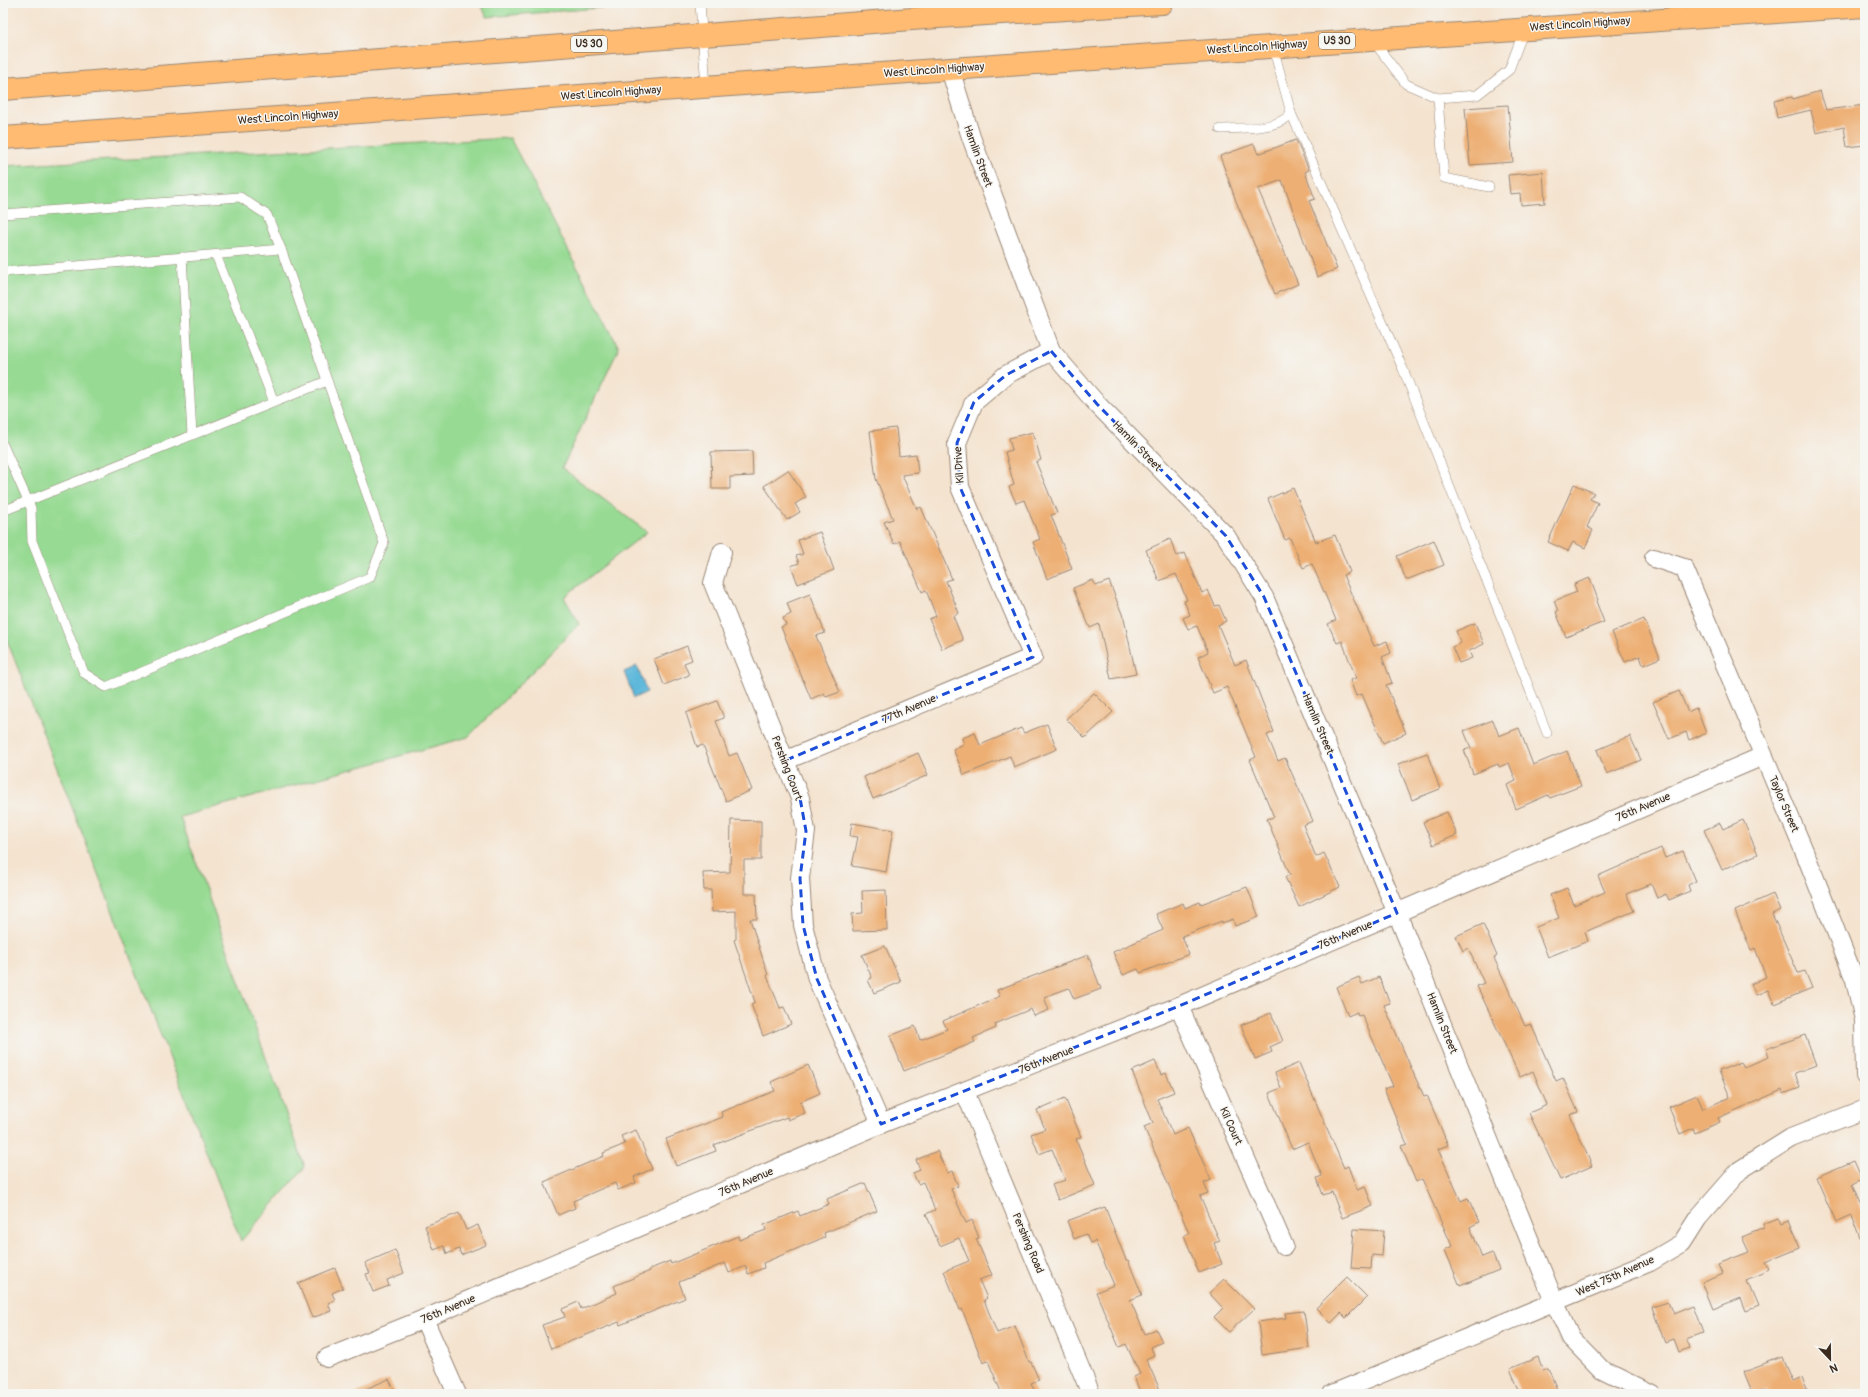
<svg xmlns="http://www.w3.org/2000/svg" width="1868" height="1397" viewBox="0 0 1868 1397" font-family="Pangolin,sans-serif">
  <rect width="100%" height="100%" fill="#f6f6f2"/>
  <filter id="ink" filterUnits="userSpaceOnUse"><feTurbulence type="fractalNoise" baseFrequency=".025" numOctaves="2"/><feDisplacementMap in="SourceGraphic" scale="8" xChannelSelector="R" yChannelSelector="G"/><feConvolveMatrix kernelMatrix="1 2 1 2 8 2 1 2 1" color-interpolation-filters="sRGB"/></filter>
  <filter id="wash" filterUnits="userSpaceOnUse"><feTurbulence type="fractalNoise" baseFrequency=".012" numOctaves="4" result="noise"/><feDisplacementMap in="SourceGraphic" scale="16" xChannelSelector="R" yChannelSelector="G"/><feGaussianBlur stdDeviation="0.9" result="paint"/><feColorMatrix in="noise" values="0 0 0 0 0 0 0 0 0 0 0 0 0 0 0 0 0 1.4 0 .05"/><feComposite in="paint" operator="in"/></filter>
  <g filter="url(#wash)">
    <rect width="100%" height="100%" fill="#f4e3cf"/>
    <polygon fill="#e4dbba" points="3,3 6,3 9,48 3,49"/>
    <g fill="#96da93" stroke="#688258">
      <polygon points="480,3 660,3 487,17"/>
      <polygon points="510,138 619,348 562,468 647,532 564,597 579,624 468,737 180,817 305,1167 241,1241 3,630 3,166"/>
    </g>
    <polygon fill="#5cb7da" stroke="#4c707c" points="637,666 647,692 634,698 624,672"/>
    <g id="blocks">
      <g fill="#edaf73">
        <polygon points="1820,91 1826,110 1865,105 1865,145 1847,147 1844,127 1816,133 1811,110 1777,118 1774,101 1792,97 1793,99"/>
        <polygon points="1508,105 1513,162 1470,165 1465,108"/>
        <polygon points="1296,140 1309,170 1305,172 1315,199 1309,201 1337,269 1317,277 1282,180 1258,189 1298,284 1275,294 1236,201 1220,156 1254,144 1258,154"/>
        <polygon points="1543,172 1545,203 1521,205 1520,193 1510,194 1508,175"/>
        <polygon points="896,428 899,456 916,454 918,473 902,475 917,509 921,507 952,579 946,581 959,613 953,616 963,640 942,649 929,619 936,616 926,590 922,592 900,541 894,544 884,522 893,519 876,479 870,431"/>
        <polygon points="1033,432 1041,460 1036,462 1057,513 1051,515 1072,569 1047,579 1033,542 1040,539 1024,500 1016,503 1009,487 1014,485 1005,452 1012,450 1009,438"/>
        <polygon points="752,451 753,476 730,477 730,489 712,489 711,452"/>
        <polygon points="788,470 806,497 795,504 800,512 787,520 764,486"/>
        <polygon points="1574,484 1594,493 1590,499 1598,503 1587,527 1593,530 1585,548 1573,542 1568,551 1548,542"/>
        <polygon points="1293,488 1316,542 1335,535 1350,572 1343,575 1374,646 1387,641 1391,653 1382,657 1392,683 1386,685 1406,733 1383,743 1362,694 1356,696 1350,680 1356,678 1342,641 1337,643 1328,624 1336,620 1312,564 1303,568 1290,538 1285,540 1268,499"/>
        <polygon points="820,532 834,570 798,584 791,566 799,563 796,556 803,554 798,540"/>
        <polygon points="1170,539 1177,556 1185,553 1202,593 1208,590 1215,606 1219,605 1226,621 1218,625 1235,665 1246,660 1274,732 1267,735 1278,761 1285,758 1313,821 1303,825 1316,857 1324,853 1340,887 1299,907 1285,877 1290,875 1267,819 1274,817 1250,760 1256,757 1227,687 1213,693 1198,657 1208,652 1197,626 1188,629 1183,618 1190,615 1184,601 1187,600 1176,574 1159,581 1146,550"/>
        <polygon points="1434,540 1444,565 1406,580 1397,556"/>
        <polygon points="1590,578 1598,600 1596,601 1604,622 1566,637 1556,612 1558,611 1554,601 1577,592 1574,584"/>
        <polygon points="1093,580 1096,586 1109,581 1124,619 1136,674 1111,679 1099,624 1090,628 1073,588"/>
        <polygon points="810,594 825,633 816,636 840,692 826,697 824,693 811,699 781,627 786,625 783,618 791,614 787,603"/>
        <polygon points="1644,619 1660,658 1643,665 1640,656 1625,662 1612,632"/>
        <polygon points="1475,623 1484,644 1469,651 1472,658 1459,663 1452,647 1461,643 1456,631"/>
        <polygon points="687,646 692,660 684,663 689,675 664,685 654,659"/>
        <polygon points="1679,691 1688,712 1696,708 1706,733 1689,740 1686,732 1669,739 1653,702"/>
        <polygon points="1094,693 1113,712 1085,738 1066,719"/>
        <polygon points="717,701 724,718 716,721 729,756 737,753 752,790 726,801 703,745 697,747 686,713"/>
        <polygon points="1493,720 1499,736 1519,728 1533,765 1567,751 1581,786 1550,798 1548,795 1516,809 1507,785 1516,781 1509,763 1499,767 1498,764 1473,774 1464,750 1471,748 1464,731"/>
        <polygon points="1047,724 1057,749 1014,767 1010,756 964,775 953,749 964,744 962,738 975,733 980,745 1021,728 1024,733"/>
        <polygon points="1630,736 1641,760 1607,774 1597,750"/>
        <polygon points="918,753 928,775 873,799 864,777"/>
        <polygon points="1427,753 1440,789 1412,800 1398,764"/>
        <polygon points="1447,812 1457,835 1433,845 1423,822"/>
        <polygon points="731,820 761,821 761,860 744,860 744,894 756,894 757,919 750,919 768,975 767,976 780,1008 784,1007 791,1024 763,1036 751,1004 755,1002 734,940 736,939 736,911 712,912 711,890 704,890 703,873 730,872"/>
        <polygon points="1743,820 1758,854 1722,870 1704,830 1720,823 1723,829"/>
        <polygon points="852,823 893,830 886,872 852,866 858,837 850,836"/>
        <polygon points="1661,848 1665,858 1683,851 1696,881 1688,885 1690,891 1669,900 1666,894 1657,898 1651,884 1626,894 1634,911 1585,932 1588,941 1548,957 1536,927 1559,918 1550,895 1567,888 1574,905 1605,892 1598,876"/>
        <polygon points="1247,887 1259,917 1235,926 1233,919 1222,923 1222,921 1182,936 1189,954 1140,973 1138,969 1123,975 1113,952 1163,930 1156,914 1183,903 1185,908 1200,902 1201,904"/>
        <polygon points="886,890 887,930 853,931 852,914 863,913 862,891"/>
        <polygon points="1773,894 1780,910 1772,914 1798,973 1805,971 1812,988 1774,1004 1768,990 1756,995 1751,984 1766,977 1755,948 1751,950 1735,911"/>
        <polygon points="1483,924 1497,956 1494,958 1525,1026 1531,1024 1556,1081 1563,1078 1578,1112 1570,1115 1592,1166 1560,1180 1529,1113 1547,1105 1533,1071 1520,1077 1477,986 1484,983 1468,948 1463,951 1456,936"/>
        <polygon points="885,946 901,982 874,993 868,980 872,978 862,955"/>
        <polygon points="1088,955 1101,989 1074,999 1069,988 1044,997 1049,1010 1034,1016 1031,1009 995,1024 996,1028 973,1038 975,1042 904,1071 890,1036 915,1026 920,1040 947,1029 943,1021 1000,996 997,990"/>
        <polygon points="1359,977 1362,984 1379,977 1390,1003 1384,1005 1415,1077 1424,1096 1427,1095 1448,1145 1438,1149 1461,1201 1468,1198 1479,1222 1470,1227 1482,1257 1492,1253 1499,1270 1460,1286 1445,1250 1452,1246 1422,1179 1416,1182 1401,1146 1407,1144 1384,1089 1393,1086 1362,1015 1358,1016 1357,1012 1348,1016 1336,987"/>
        <polygon points="1271,1013 1283,1041 1270,1047 1272,1052 1255,1059 1241,1025"/>
        <polygon points="1805,1035 1816,1065 1795,1073 1800,1088 1783,1094 1782,1090 1718,1118 1720,1122 1695,1133 1693,1128 1680,1134 1669,1107 1697,1095 1703,1109 1730,1097 1719,1071 1741,1062 1744,1067 1769,1057 1766,1049"/>
        <polygon points="1155,1061 1161,1075 1166,1073 1174,1092 1157,1099 1173,1135 1188,1128 1211,1180 1204,1183 1208,1193 1200,1196 1220,1241 1214,1243 1222,1264 1199,1273 1184,1235 1189,1233 1144,1127 1153,1123 1132,1071"/>
        <polygon points="1299,1063 1344,1168 1348,1166 1357,1190 1365,1187 1373,1206 1342,1218 1332,1192 1323,1195 1317,1178 1322,1176 1308,1142 1292,1149 1269,1093 1281,1088 1275,1073"/>
        <polygon points="808,1065 820,1093 800,1102 805,1113 788,1120 787,1117 714,1145 716,1151 676,1166 666,1139 723,1117 721,1112 775,1091 771,1082"/>
        <polygon points="1065,1098 1081,1137 1076,1139 1095,1185 1058,1200 1052,1185 1065,1180 1052,1149 1039,1154 1031,1134 1045,1129 1037,1110"/>
        <polygon points="636,1130 652,1169 634,1177 636,1183 618,1190 615,1183 573,1201 575,1208 558,1215 544,1182 604,1156 603,1153 625,1144 621,1136"/>
        <polygon points="937,1151 947,1173 952,1171 958,1186 951,1189 966,1223 972,1220 979,1238 976,1239 992,1275 979,1280 987,1298 984,1300 997,1333 1015,1326 1029,1362 1031,1362 1039,1380 1031,1383 1036,1394 1002,1394 988,1361 983,1363 962,1309 960,1310 944,1271 969,1261 959,1238 940,1246 926,1214 935,1210 923,1182 918,1184 913,1173 920,1170 916,1160"/>
        <polygon points="1854,1161 1862,1179 1852,1184 1865,1214 1864,1248 1852,1216 1836,1223 1816,1177"/>
        <polygon points="865,1183 877,1211 824,1233 825,1237 763,1263 764,1268 748,1274 746,1266 729,1273 725,1263 679,1282 685,1298 620,1325 619,1322 551,1349 542,1325 565,1317 562,1309 578,1302 581,1309 617,1293 614,1286 650,1271 650,1269 670,1261 671,1264 738,1236 739,1240 766,1230 764,1225 798,1211 800,1216 829,1204 827,1199"/>
        <polygon points="1105,1207 1126,1260 1128,1260 1142,1295 1130,1300 1145,1334 1156,1329 1162,1342 1151,1347 1154,1355 1146,1359 1162,1394 1141,1394 1134,1377 1140,1374 1126,1344 1119,1347 1096,1292 1114,1285 1099,1250 1095,1241 1090,1243 1086,1234 1074,1239 1067,1221"/>
        <polygon points="459,1213 466,1230 478,1225 486,1245 461,1255 459,1249 447,1254 444,1246 434,1250 425,1226"/>
        <polygon points="1778,1218 1781,1223 1788,1220 1800,1248 1766,1262 1770,1270 1747,1280 1758,1306 1745,1311 1740,1298 1713,1309 1702,1282 1722,1273 1718,1264 1749,1252 1742,1237 1764,1228 1763,1224"/>
        <polygon points="1354,1229 1384,1231 1382,1256 1372,1255 1371,1269 1351,1268"/>
        <polygon points="395,1250 404,1273 387,1280 389,1286 373,1292 366,1274 370,1273 365,1263"/>
        <polygon points="335,1268 343,1288 332,1293 335,1300 328,1303 331,1311 312,1318 298,1283"/>
        <polygon points="1347,1277 1367,1297 1346,1318 1341,1313 1331,1323 1316,1308"/>
        <polygon points="1224,1279 1254,1309 1229,1332 1214,1317 1223,1308 1209,1293"/>
        <polygon points="1668,1302 1673,1314 1693,1306 1703,1333 1687,1339 1690,1348 1678,1352 1673,1339 1665,1342 1652,1307"/>
        <polygon points="1304,1311 1309,1348 1262,1355 1258,1322 1286,1318 1285,1313"/>
        <polygon points="1538,1357 1543,1370 1548,1368 1559,1394 1521,1394 1510,1369"/>
        <polygon points="1782,1357 1792,1380 1801,1376 1806,1390 1797,1394 1768,1394 1766,1388 1753,1393 1744,1371"/>
        <polygon points="389,1379 396,1394 354,1394"/>
      </g>
    </g>
  </g>
  <g filter="url(#ink)">
    <use href="#blocks" fill-opacity="0" stroke="#988676" stroke-width="1"/>
    <g fill="none" stroke-linecap="round" stroke-linejoin="round">
      <defs>
        <g id="lane">
          <polyline points="700,3 706,87"/>
          <polyline points="1374,42 1406,84 1438,98 1477,95 1509,70 1524,30"/>
          <polyline points="1438,98 1444,178 1489,187"/>
          <polyline points="1291,113 1403,369 1547,733"/>
          <path d="M1220 129C1239 128 1280 130 1291 113L1273 47"/>
          <polyline points="3,214 240,197 267,215 281,249"/>
          <polyline points="216,255 274,402"/>
          <polyline points="182,257 192,435"/>
          <polyline points="3,272 281,249 384,543 370,577 106,687 84,673 32,541 31,508 3,445"/>
          <polyline points="3,511 327,381"/>
        </g>
        <g id="street">
          <polyline points="950,69 971,137 1051,351 1097,404 1226,536 1264,597 1397,913 1555,1303 1571,1338 1602,1370 1651,1394"/>
          <polyline points="722,552 713,583 800,798 806,831 800,878 803,925 817,979 881,1124"/>
          <polyline points="1654,558 1684,568 1805,853 1855,980 1864,1020 1865,1076"/>
          <polyline points="784,761 1033,657 960,487 957,443 974,402 1006,375 1051,351"/>
          <polyline points="1179,1006 1284,1246"/>
          <polyline points="965,1092 1091,1394"/>
          <polyline points="424,1319 457,1394"/>
          <polyline points="327,1358 424,1319 881,1124 1179,1006 1763,756"/>
          <polyline points="1332,1394 1650,1262 1682,1243 1698,1218 1740,1170 1791,1138 1865,1109"/>
        </g>
        <g id="primary">
          <polyline points="3,89 938,17 1162,3"/>
          <polyline points="3,138 950,69 1865,6"/>
        </g>
      </defs>
      <use href="#lane" stroke="#988676" stroke-width="10"/>
      <use href="#street" stroke="#988676" stroke-width="20"/>
      <use href="#primary" stroke="#988676" stroke-width="24"/>
      <use href="#lane" stroke="#fff" stroke-width="9"/>
      <use href="#street" stroke="#fff" stroke-width="18"/>
      <use href="#primary" stroke="#febb71" stroke-width="22"/>
    </g>
  </g>
  <path fill="none" stroke="#1d4ed8" stroke-width="3" stroke-dasharray="8 5" stroke-linejoin="round" d="M1051 351 1097 404 1226 536 1264 597 1397 913 1179 1006 881 1124 817 979 803 925 800 878 806 831 800 798 784 761 1033 657 960 487 957 443 974 402 1006 375Z"/>
  <g text-anchor="middle" dominant-baseline="central" stroke-width="3" stroke-linejoin="round" paint-order="stroke">
    <g fill="#f6f6f2" stroke="#73675e" stroke-width="1">
      <rect x="1319" y="33" width="36" height="16" rx="3"/>
      <rect x="571" y="36" width="36" height="16" rx="3"/>
    </g>
    <g font-size="10" font-weight="bold" fill="#3b2a1e">
      <text x="1337" y="41">US 30</text>
      <text x="589" y="44">US 30</text>
    </g>
    <g font-size="11" fill="#3b2a1e" stroke="#f6f6f2">
      <text transform="translate(1580 24) rotate(-4)">West Lincoln Highway</text>
      <text transform="translate(1257 47) rotate(-4)">West Lincoln Highway</text>
      <text transform="translate(934 70) rotate(-4)">West Lincoln Highway</text>
      <text transform="translate(611 93) rotate(-4)">West Lincoln Highway</text>
      <text transform="translate(288 117) rotate(-4)">West Lincoln Highway</text>
      <text transform="translate(978 156) rotate(70)">Hamlin Street</text>
      <text transform="translate(1137 446) rotate(46)">Hamlin Street</text>
      <text transform="translate(959 465) rotate(-94)">Kil Drive</text>
      <text transform="translate(909 709) rotate(-23)">77th Avenue</text>
      <text transform="translate(1318 724) rotate(67)">Hamlin Street</text>
      <text transform="translate(787 768) rotate(69)">Pershing Court</text>
      <text transform="translate(1784 804) rotate(67)">Taylor Street</text>
      <text transform="translate(1643 807) rotate(-23)">76th Avenue</text>
      <text transform="translate(1345 935) rotate(-23)">76th Avenue</text>
      <text transform="translate(1442 1023) rotate(68)">Hamlin Street</text>
      <text transform="translate(1046 1060) rotate(-22)">76th Avenue</text>
      <text transform="translate(1231 1126) rotate(66)">Kil Court</text>
      <text transform="translate(746 1182) rotate(-23)">76th Avenue</text>
      <text transform="translate(1028 1243) rotate(67)">Pershing Road</text>
      <text transform="translate(1615 1276) rotate(-24)">West 75th Avenue</text>
      <text transform="translate(448 1309) rotate(-23)">76th Avenue</text>
    </g>
  </g>
  <rect width="1868" height="1397" fill="none" stroke="#f6f6f2" stroke-width="16"/>
  <g transform="translate(1830 1359) rotate(158)" stroke="#f6f6f2" stroke-width="3" paint-order="stroke">
  <path d="M0-3L7 15L0 10L-7 15Z" fill="#3b2a1e"/>
  <text y="-6" font-size="11" font-weight="bold" text-anchor="middle" fill="#3b2a1e">N</text>
  </g>
</svg>
